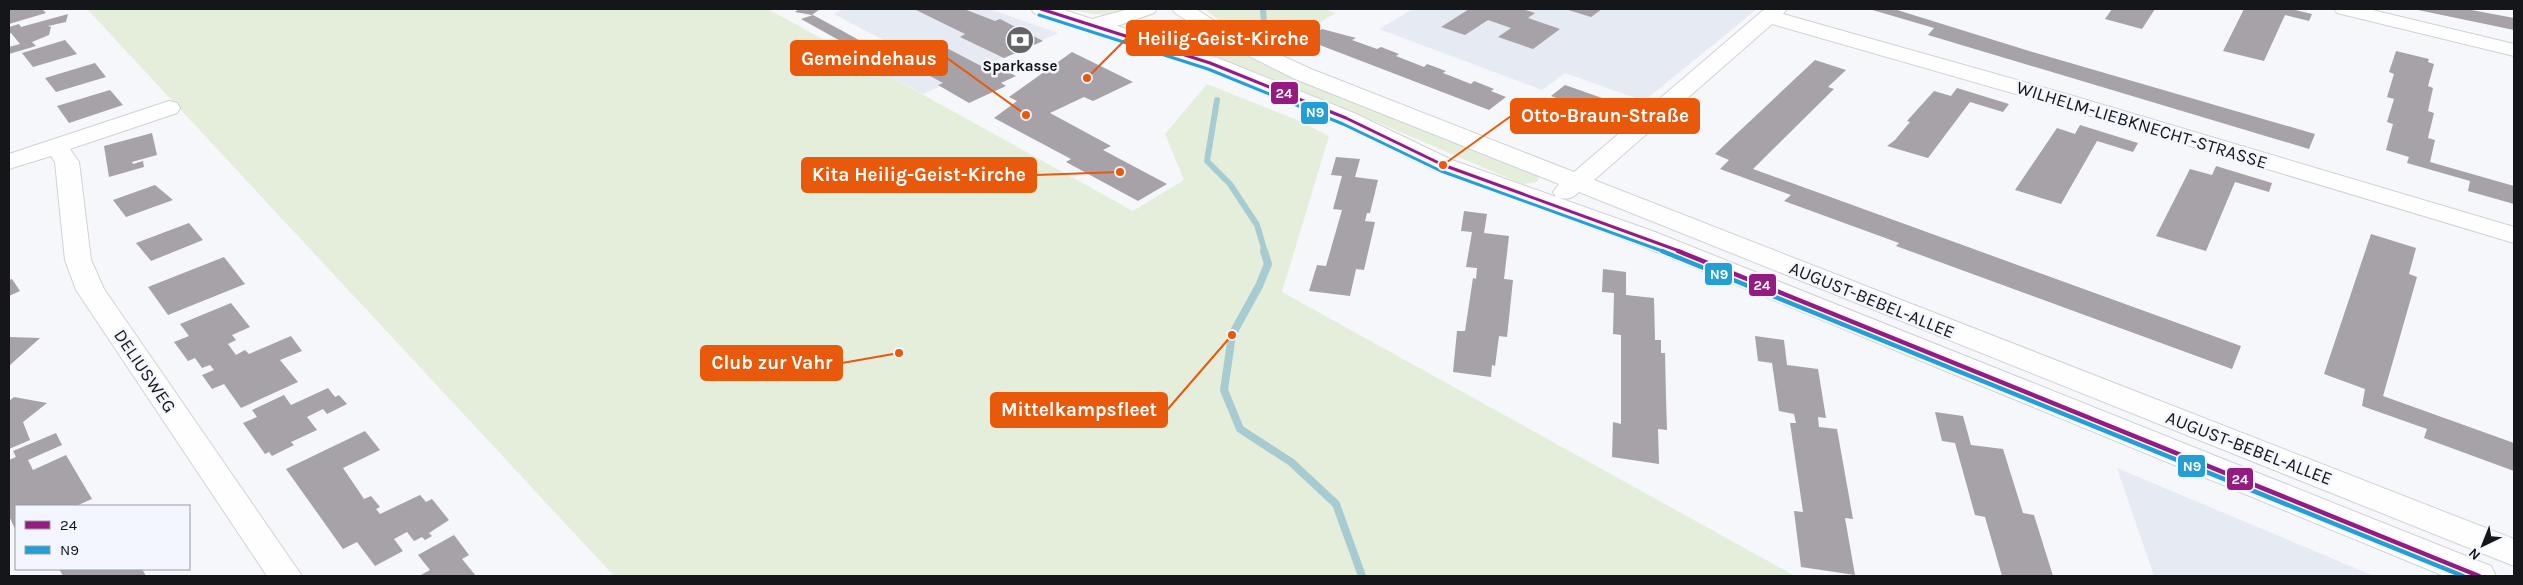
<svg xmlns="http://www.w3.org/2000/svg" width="2523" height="585" viewBox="0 0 2523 585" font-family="Karla,sans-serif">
  <rect width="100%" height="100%" fill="#f6f7fb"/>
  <g fill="#e6eaf3">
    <polygon points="842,9 990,9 1058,33 923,94 869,65 902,50 834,14"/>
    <polygon points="1413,9 1757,9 1644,101 1565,73 1542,90 1379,29"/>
    <polygon points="2117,468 2374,576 2154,576"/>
  </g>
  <g fill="#e4eedb">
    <polygon points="87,9 768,9 1133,211 1184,180 1165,134 1207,84 1297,120 1329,136 1282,292 1795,576 614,576"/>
    <path d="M1069 9H1136C1115 18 1090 15 1069 9Z"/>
    <polygon points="1204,9 1324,9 1336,13 1270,50 1237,34"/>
    <polygon points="1181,22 1219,45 1532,173 1539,177 1537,182 1522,184 1351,111 1223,62 1140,35"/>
  </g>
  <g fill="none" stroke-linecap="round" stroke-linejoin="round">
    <g stroke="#a6ccd2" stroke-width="6">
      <polyline points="1263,9 1264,24"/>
      <polyline points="1217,100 1207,161 1230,184 1257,225 1265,252"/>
    </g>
    <polyline stroke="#a6ccd2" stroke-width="8" points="1264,251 1268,264 1259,286 1232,335 1224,390 1240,429 1291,462 1336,504 1362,576"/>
  </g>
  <g fill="#a7a1a8">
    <polygon points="9,9 42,9 46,13 9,24"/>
    <polygon points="799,9 820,9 812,15 795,12"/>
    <polygon points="914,9 964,9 995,21 1000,19 1043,41 1004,58 960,37 965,34"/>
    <polygon points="1469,9 1522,9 1535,13 1528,18 1560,29 1533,49 1498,37 1511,28 1488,20 1465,35 1441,27"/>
    <polygon points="1565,9 1602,9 1591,17"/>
    <polygon points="1869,9 1894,9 2036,53 2315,134 2309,149 1928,35 1934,28"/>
    <polygon points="2112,9 2155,9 2142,29 2105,19"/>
    <polygon points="2244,9 2291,9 2312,14 2309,21 2285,15 2264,61 2223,51"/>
    <polygon points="2466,9 2514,18 2514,30 2418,10"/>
    <polygon points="68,14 66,22 48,26 51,27 49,35 32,42 36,46 9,54 9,47 20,44 11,33 9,34 9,27 19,24 21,27"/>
    <polygon points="813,15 883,53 871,58 801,19"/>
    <polygon points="1322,29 1356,38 1352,40 1377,49 1381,47 1399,54 1396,56 1424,67 1427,64 1446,71 1443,73 1471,84 1474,81 1494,89 1491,91 1506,97 1489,110 1304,39"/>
    <polygon points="65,40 77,54 33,67 22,53"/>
    <polygon points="941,45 985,68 993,64 1016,76 1001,83 1006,86 969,103 938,85 943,83 904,62"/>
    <polygon points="2396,51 2429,59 2428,62 2434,64 2428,86 2433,88 2428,111 2434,113 2428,138 2435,140 2430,162 2514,186 2514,204 2468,191 2470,181 2407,163 2409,157 2386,150 2393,124 2387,122 2394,99 2387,97 2394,74 2389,72"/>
    <polygon points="1072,52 1133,82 1093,101 1084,97 1050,113 1111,146 1103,150 1167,184 1138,201 1066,162 1071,159 994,118 1017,101 1009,97"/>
    <polygon points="1815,60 1846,70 1828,87 1834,89 1753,169 2241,346 2232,369 1896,246 1899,243 1784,201 1791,195 1720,169 1729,160 1715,154"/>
    <polygon points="95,63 106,77 56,92 45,78"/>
    <polygon points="1565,85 1602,98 1587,110 1551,96"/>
    <polygon points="1957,88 2009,104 2003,112 1970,102 1928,158 1887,146 1895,140 1910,122 1907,121 1934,91 1951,96"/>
    <polygon points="110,90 123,105 69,123 57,106"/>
    <polygon points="2080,125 2138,143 2133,152 2097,141 2061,204 2015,190 2057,128 2075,134"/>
    <polygon points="152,133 157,155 132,162 133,164 143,161 144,167 109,177 104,146"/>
    <polygon points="1336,157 1360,159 1355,177 1378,180 1370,213 1367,213 1365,221 1375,222 1364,270 1356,269 1350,296 1309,291 1317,265 1326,266 1342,210 1333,209 1342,176 1331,175"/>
    <polygon points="2216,166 2272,183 2269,192 2235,182 2206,251 2156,236 2190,169 2212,175"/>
    <polygon points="155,185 173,200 126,217 113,200"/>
    <polygon points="1464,211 1487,214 1484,233 1509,236 1504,279 1513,280 1507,337 1499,336 1495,366 1492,365 1491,377 1453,372 1457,331 1465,331 1473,278 1476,279 1477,268 1466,267 1472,232 1461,231"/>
    <polygon points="189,223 203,240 151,261 136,243"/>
    <polygon points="2371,234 2416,248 2409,274 2417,277 2383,396 2514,443 2514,471 2424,438 2427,429 2362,406 2365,389 2324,374"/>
    <polygon points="224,257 245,284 168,315 148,287"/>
    <polygon points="1603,269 1626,272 1626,295 1654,298 1655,340 1661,340 1661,353 1665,353 1666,397 1667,430 1658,429 1659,464 1612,457 1613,422 1621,424 1621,335 1613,334 1614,293 1602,292"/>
    <polygon points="12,279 20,291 9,296 9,280"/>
    <polygon points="231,303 250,327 232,335 236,340 228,344 236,355 245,350 249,354 291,336 302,351 280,360 298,382 241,408 224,384 212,389 202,375 214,370 210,365 202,368 195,358 188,361 174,342 189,336 180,324"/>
    <polygon points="1755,336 1784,340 1787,365 1818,369 1826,418 1818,417 1819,427 1837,429 1853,519 1845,518 1855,575 1801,567 1794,511 1803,512 1790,423 1796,423 1794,414 1779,411 1772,363 1758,361"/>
    <polygon points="10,337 40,338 9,366"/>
    <polygon points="328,388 335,397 339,395 347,404 327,414 323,409 307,417 317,430 291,442 294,445 272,456 269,452 265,454 243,423 257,417 252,410 284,395 291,405"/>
    <polygon points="14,397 47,403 23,422 30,440 9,449 9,401"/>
    <polygon points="1935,412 1963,416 1971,445 2003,449 2023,513 2034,515 2053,576 2002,576 1985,517 1975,515 1955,443 1942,441"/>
    <polygon points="365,431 380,450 343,468 364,499 371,496 380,507 376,509 380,514 420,495 426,502 432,499 449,520 429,533 432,536 425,540 422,537 414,541 407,532 394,539 403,551 375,566 357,542 343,549 286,469"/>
    <polygon points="56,433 62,445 28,460 33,470 66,455 92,499 76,506 16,506 16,531 9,516 9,460 16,457 13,451"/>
    <polygon points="454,535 469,555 462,559 476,576 419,576 430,570 418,555"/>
    <polygon points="59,569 142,569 146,576 63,576"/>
  </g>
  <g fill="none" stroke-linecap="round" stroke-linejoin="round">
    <defs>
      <g id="minor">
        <polygon points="1031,9 1061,9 1092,19 1129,9 1157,9 1154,13 1117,26 1218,58 1354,113 1452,160 1655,232 2491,566 2496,576 2444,576 1637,244 1434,170 1338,123 1202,68 1034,13"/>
        <path d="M1172 9H1196L1235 34 1311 69 1574 172 1761 12 1765 9H1787L1783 14 2070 95 2514 227V243L2054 105 1772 24 1594 180 2514 539V566L1579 192C1572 199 1566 200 1556 197L1553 192 1559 184 1295 79 1221 42 1175 13Z"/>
        <polygon points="2334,9 2368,9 2514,44 2514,56 2337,13"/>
        <polygon points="169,101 177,103 180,108 177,113 70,149 79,162 91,260 104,289 302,576 267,576 76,290 65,260 55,162 51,156 9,169 9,154"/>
      </g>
    </defs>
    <use href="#minor" stroke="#d0d2d5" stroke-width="2"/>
    <use href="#minor" fill="#fefefe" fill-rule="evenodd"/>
    <defs>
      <polyline id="bus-1-far1" points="1041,9 1210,63 1346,118 1443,165 1682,252"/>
      <polyline id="bus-1" points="1678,251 2479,576"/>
      <polyline id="bus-2-far1" points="1039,15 1208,69 1343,124 1441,171 1665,252"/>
      <polyline id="bus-2" points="1662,251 2463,576"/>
    </defs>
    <use href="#bus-1-far1" stroke="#f3f6fe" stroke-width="6"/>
    <use href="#bus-1" stroke="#f3f6fe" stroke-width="8"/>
    <use href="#bus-2-far1" stroke="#f3f6fe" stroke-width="6"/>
    <use href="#bus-2" stroke="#f3f6fe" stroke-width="8"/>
    <use href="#bus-1-far1" stroke="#951b81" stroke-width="3"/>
    <use href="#bus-1" stroke="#951b81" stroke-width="4.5"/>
    <use href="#bus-2-far1" stroke="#249fd3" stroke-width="3"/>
    <use href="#bus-2" stroke="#249fd3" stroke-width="4.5"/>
  </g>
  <defs>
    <symbol id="bank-disc" viewBox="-11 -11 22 22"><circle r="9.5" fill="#646568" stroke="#f3f6fe"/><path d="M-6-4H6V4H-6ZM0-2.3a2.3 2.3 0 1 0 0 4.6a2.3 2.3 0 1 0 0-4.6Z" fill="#fff"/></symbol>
  </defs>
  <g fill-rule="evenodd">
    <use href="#bank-disc" x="1004" y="24" width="32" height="32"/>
  </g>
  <g text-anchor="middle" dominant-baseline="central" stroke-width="5" stroke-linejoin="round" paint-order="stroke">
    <g font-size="15" font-weight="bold" fill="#151619" stroke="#f3f6fe">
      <text x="1020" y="66">Sparkasse</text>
    </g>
    <g font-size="18" fill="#151619" stroke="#f3f6fe">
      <text transform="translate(2142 125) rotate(17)">WILHELM-LIEBKNECHT-STRASSE</text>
      <text transform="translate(1872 300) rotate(22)">AUGUST-BEBEL-ALLEE</text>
      <text transform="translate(145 371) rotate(56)">DELIUSWEG</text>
      <text transform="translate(2249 448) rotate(21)">AUGUST-BEBEL-ALLEE</text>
    </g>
  </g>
  <path fill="none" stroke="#e8590c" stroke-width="2" d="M1087 78L1127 38M1026 115L947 58M1443 165L1511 116M1120 172L1036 175M899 353L842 363M1232 335L1167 410"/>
  <g fill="#e8590c" stroke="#f3f6fe" stroke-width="2">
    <circle cx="1087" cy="78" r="5"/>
    <circle cx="1026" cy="115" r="5"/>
    <circle cx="1443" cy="165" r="5"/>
    <circle cx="1120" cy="172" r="5"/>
    <circle cx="899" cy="353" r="5"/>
    <circle cx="1232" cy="335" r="5"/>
  </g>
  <g fill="#e8590c" stroke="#e8590c" stroke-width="2">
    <rect x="1127" y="21" width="192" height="34" rx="5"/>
    <rect x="791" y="41" width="156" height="34" rx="5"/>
    <rect x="1511" y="99" width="188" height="34" rx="5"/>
    <rect x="802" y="158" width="234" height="34" rx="5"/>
    <rect x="701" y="346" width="141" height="34" rx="5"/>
    <rect x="991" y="393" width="176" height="34" rx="5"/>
  </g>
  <g font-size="19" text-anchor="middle" font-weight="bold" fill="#fff">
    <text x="1223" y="45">Heilig-Geist-Kirche</text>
    <text x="869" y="65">Gemeindehaus</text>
    <text x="1605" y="122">Otto-Braun-Straße</text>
    <text x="919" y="181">Kita Heilig-Geist-Kirche</text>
    <text x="772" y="369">Club zur Vahr</text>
    <text x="1079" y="416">Mittelkampsfleet</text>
  </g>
  <g stroke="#f3f6fe" stroke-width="2">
    <rect x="1270" y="81" width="29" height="24" rx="5" fill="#951b81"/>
    <rect x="1300" y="101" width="29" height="24" rx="5" fill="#249fd3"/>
    <rect x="1704" y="262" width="29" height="24" rx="5" fill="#249fd3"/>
    <rect x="1748" y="273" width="29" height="24" rx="5" fill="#951b81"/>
    <rect x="2177" y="454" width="29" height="24" rx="5" fill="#249fd3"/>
    <rect x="2226" y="467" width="28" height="24" rx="5" fill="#951b81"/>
  </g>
  <g font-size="14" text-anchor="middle" font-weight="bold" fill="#fff">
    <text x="1284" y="98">24</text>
    <text x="1315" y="117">N9</text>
    <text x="1719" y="279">N9</text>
    <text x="1762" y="290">24</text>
    <text x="2192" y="471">N9</text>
    <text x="2240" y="484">24</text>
  </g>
  <rect width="2523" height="585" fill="none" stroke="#151619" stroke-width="20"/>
  <rect x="15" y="505" width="175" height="65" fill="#f3f6fe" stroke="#9a9ca2"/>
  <rect x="25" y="521" width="25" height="8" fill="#951b81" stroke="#9a9ca2"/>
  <text x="60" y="530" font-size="15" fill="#151619">24</text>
  <rect x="25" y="546" width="25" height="8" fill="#249fd3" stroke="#9a9ca2"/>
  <text x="60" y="555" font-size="15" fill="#151619">N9</text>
  <g transform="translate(2483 545) rotate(223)" stroke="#f3f6fe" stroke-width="4" paint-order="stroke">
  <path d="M0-4L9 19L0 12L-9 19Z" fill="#151619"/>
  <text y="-8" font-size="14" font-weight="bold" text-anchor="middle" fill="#151619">N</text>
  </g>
</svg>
